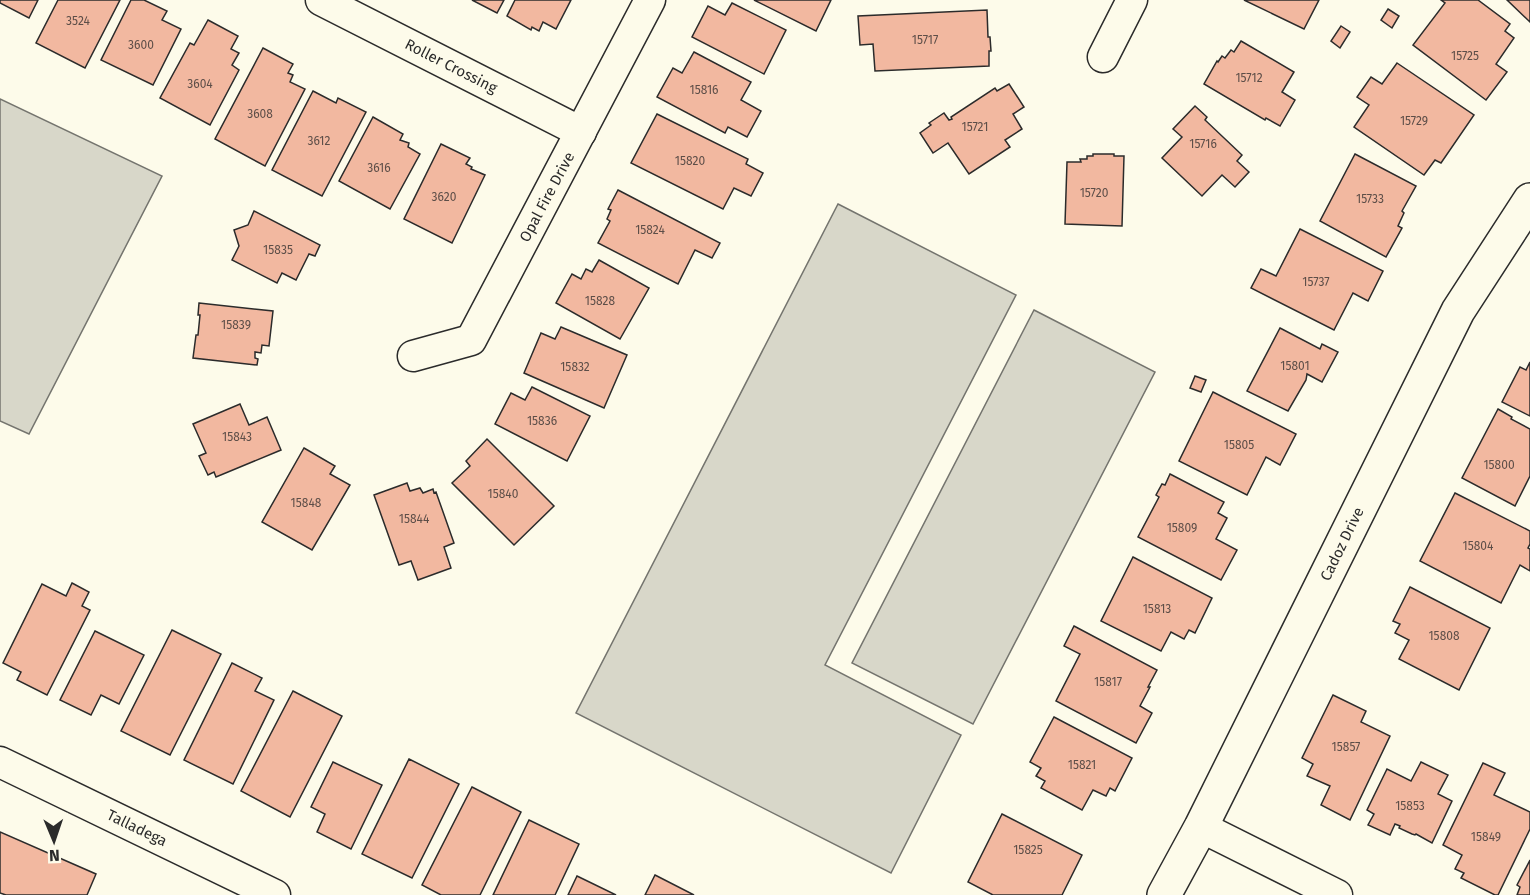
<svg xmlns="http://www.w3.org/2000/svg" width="1530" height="895" viewBox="0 0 1530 895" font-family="'Fira Sans',sans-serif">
  <rect width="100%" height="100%" fill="#fdfbea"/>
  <g fill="#d8d7c9" stroke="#74746e" stroke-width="1.5">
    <polygon points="0,99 162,176 29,434 0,421"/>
    <polygon points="838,204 1016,295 825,665 961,735 891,873 576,713"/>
    <polygon points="1034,310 1155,372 973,724 852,663"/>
  </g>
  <g fill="#f2b8a0" stroke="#2b2b2b" stroke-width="1.5">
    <polygon points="0,0 38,0 29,18 0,3"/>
    <polygon points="58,0 120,0 85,68 36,43"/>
    <polygon points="131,0 144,0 167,11 162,20 181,29 153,85 101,60"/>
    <polygon points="472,0 504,0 497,13"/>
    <polygon points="515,0 571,0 556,29 543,22 539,31 532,27 531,30 507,16"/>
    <polygon points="754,0 831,0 816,31"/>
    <polygon points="1244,0 1319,0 1304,29"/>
    <polygon points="1441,0 1478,0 1510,24 1505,31 1514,38 1496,64 1507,72 1486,100 1413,45 1445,3"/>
    <polygon points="1507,0 1530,0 1530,22"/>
    <polygon points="732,3 786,30 764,74 692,37 708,6 725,15"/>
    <polygon points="1388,9 1399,16 1392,28 1381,20"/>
    <polygon points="987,10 988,37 990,37 991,51 989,51 989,66 875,71 873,44 860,45 858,16"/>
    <polygon points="208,20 238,36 231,49 239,53 232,65 239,70 210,125 160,98 190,43 194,45"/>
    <polygon points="1341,26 1350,32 1340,48 1331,41"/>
    <polygon points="1241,41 1294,72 1282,92 1295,100 1280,126 1266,118 1265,120 1204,84 1217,61 1218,62 1222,56 1225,58 1231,50 1234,52"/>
    <polygon points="263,48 293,64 288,73 293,75 290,82 305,89 265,166 215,139"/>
    <polygon points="694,52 751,82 741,100 761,111 747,137 728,127 725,133 657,97 673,68 682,73"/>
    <polygon points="1397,63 1474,115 1441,163 1435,160 1424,175 1354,127 1369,105 1357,97 1371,77 1382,84"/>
    <polygon points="1009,84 1024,107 1013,114 1022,129 1005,140 1010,147 969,174 948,143 933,153 920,133 931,125 929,123 944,113 949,120 952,119 951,117 995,88 997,91"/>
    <polygon points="313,91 336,103 338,98 366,112 322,196 272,170"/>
    <polygon points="1195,106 1207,117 1205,120 1242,155 1237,161 1249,172 1235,187 1222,175 1202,196 1162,158 1182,137 1173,129"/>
    <polygon points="657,114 748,159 746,164 763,173 751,196 734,188 723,209 631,163"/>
    <polygon points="373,117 403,134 400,140 409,143 408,147 420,154 390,209 339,181"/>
    <polygon points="441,144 470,158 466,164 472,167 471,169 485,175 452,243 404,219"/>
    <polygon points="1093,154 1114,154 1114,156 1124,156 1122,226 1065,224 1067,162 1081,162 1080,159 1087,159 1087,156 1093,156"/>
    <polygon points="1355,154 1416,186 1402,211 1404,213 1398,226 1402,228 1386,257 1320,221"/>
    <polygon points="618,190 720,243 712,258 695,250 678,284 598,243 610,221 607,219 611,210 608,209"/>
    <polygon points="254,211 320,245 315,256 309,254 296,280 282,273 277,283 232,260 239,246 234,230 248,225"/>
    <polygon points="1300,229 1383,271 1368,301 1353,293 1334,330 1251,288 1261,269 1276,276"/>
    <polygon points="599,260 649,288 620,339 556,303 572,274 581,279 586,269 592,272"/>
    <polygon points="199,303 273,311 269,346 262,345 261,353 255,352 255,358 258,359 257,365 193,358 196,335 198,335 200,315 198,315"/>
    <polygon points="561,327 627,355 604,408 524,373 541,333 555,339"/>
    <polygon points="1280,328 1320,349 1322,344 1338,352 1322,382 1307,374 1306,380 1288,411 1247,391"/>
    <polygon points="1530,362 1530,416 1502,402 1520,367 1526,370"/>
    <polygon points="1195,376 1206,380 1201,392 1190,388"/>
    <polygon points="532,387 590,416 567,461 495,424 511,393 525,400"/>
    <polygon points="1213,392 1296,434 1280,465 1266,457 1247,495 1179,461"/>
    <polygon points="240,404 249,425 267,417 281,450 216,477 214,472 208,475 199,456 206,453 193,424"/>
    <polygon points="1498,409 1512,417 1511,419 1530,429 1530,476 1515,506 1462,478"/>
    <polygon points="487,439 554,506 514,545 452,483 470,466 466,461"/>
    <polygon points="304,448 335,466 330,474 350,485 312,550 262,522"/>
    <polygon points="1170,474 1224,502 1218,513 1227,518 1216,539 1237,550 1221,580 1138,537 1159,497 1156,495 1162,484 1165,485"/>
    <polygon points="407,483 410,491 420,488 423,493 433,489 434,493 436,492 454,543 444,547 451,568 418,580 411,561 399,565 374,495"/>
    <polygon points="1455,493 1530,531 1530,544 1528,548 1530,549 1530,571 1520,565 1501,603 1420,561"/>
    <polygon points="1133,557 1212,598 1195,633 1189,630 1184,639 1171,632 1161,651 1101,621"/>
    <polygon points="72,583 89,592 82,606 90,610 47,695 17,680 21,672 3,663 42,584 66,596"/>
    <polygon points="1410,587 1490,628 1459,690 1399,659 1409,640 1395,633 1400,624 1393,621"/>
    <polygon points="1074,626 1157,670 1148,687 1150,687 1140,706 1152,713 1136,743 1056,701 1080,654 1064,646"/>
    <polygon points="172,630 221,654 170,755 121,731"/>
    <polygon points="95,631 144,655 119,704 101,695 91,715 60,700"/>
    <polygon points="232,663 262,678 255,691 274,700 233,784 184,760"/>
    <polygon points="293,691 342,716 290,817 241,791"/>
    <polygon points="1333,695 1366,711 1361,722 1390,736 1350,820 1321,805 1330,786 1307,776 1313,764 1302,758"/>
    <polygon points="1054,717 1132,758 1115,791 1110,788 1106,796 1093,790 1082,810 1041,788 1045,781 1036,776 1041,768 1030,762"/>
    <polygon points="409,759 459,784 412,878 362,854"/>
    <polygon points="333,762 382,785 351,849 317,832 325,814 311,807"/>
    <polygon points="1421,762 1448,775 1438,794 1452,801 1432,843 1416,834 1415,835 1412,834 1399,828 1400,826 1395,824 1390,835 1368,825 1374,814 1367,810 1387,769 1411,781"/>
    <polygon points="1483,763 1505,773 1494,795 1530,812 1530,829 1498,895 1495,895 1461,878 1464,873 1455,869 1462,855 1443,845"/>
    <polygon points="472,787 521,812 480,895 441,895 422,885"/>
    <polygon points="1002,814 1082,855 1062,895 993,895 968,882"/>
    <polygon points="529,820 579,844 555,895 493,895"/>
    <polygon points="0,832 96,874 87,895 6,895 0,893"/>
    <polygon points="1530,860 1530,895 1517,895 1520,887 1517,885"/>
    <polygon points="655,875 694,895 645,895"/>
    <polygon points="577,876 616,895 568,895"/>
  </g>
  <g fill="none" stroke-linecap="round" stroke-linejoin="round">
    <defs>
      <g id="minor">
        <polyline points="321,0 581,132"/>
        <polyline points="1103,57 1132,0"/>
        <polyline points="413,356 471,340 650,0"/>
        <polyline points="0,762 275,895"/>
        <polyline points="1201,827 1337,895"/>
      </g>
      <polyline id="tertiary" points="1164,895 1201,827 1458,311 1530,200"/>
    </defs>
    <use href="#minor" stroke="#2b2b2b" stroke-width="33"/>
    <use href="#tertiary" stroke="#2b2b2b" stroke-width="36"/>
    <use href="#minor" stroke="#fdfbea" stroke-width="30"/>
    <use href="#tertiary" stroke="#fdfbea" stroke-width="33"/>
  </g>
  <g text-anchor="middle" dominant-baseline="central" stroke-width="4.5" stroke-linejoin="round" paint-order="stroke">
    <g font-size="12" fill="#5d4e48">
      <text x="78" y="21">3524</text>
      <text x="925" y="40">15717</text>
      <text x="141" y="45">3600</text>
      <text x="1465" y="56">15725</text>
      <text x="1249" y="78">15712</text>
      <text x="200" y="84">3604</text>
      <text x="704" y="90">15816</text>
      <text x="260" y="114">3608</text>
      <text x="1414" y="121">15729</text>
      <text x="975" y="127">15721</text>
      <text x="319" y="141">3612</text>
      <text x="1203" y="144">15716</text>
      <text x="690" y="161">15820</text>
      <text x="379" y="168">3616</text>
      <text x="1094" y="193">15720</text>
      <text x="444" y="197">3620</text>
      <text x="1370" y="199">15733</text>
      <text x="650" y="230">15824</text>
      <text x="278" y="250">15835</text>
      <text x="1316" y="282">15737</text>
      <text x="600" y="301">15828</text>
      <text x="236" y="325">15839</text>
      <text x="1295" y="366">15801</text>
      <text x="575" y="367">15832</text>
      <text x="542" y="421">15836</text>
      <text x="237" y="437">15843</text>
      <text x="1239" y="445">15805</text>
      <text x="1499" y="465">15800</text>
      <text x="503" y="494">15840</text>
      <text x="306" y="503">15848</text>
      <text x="414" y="519">15844</text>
      <text x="1182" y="528">15809</text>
      <text x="1478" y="546">15804</text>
      <text x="1157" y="609">15813</text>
      <text x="1444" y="636">15808</text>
      <text x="1108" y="682">15817</text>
      <text x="1346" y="747">15857</text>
      <text x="1082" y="765">15821</text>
      <text x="1410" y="806">15853</text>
      <text x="1486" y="837">15849</text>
      <text x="1028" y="850">15825</text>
    </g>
    <g font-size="15" fill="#2b2b2b" stroke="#fdfbea">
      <text transform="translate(451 66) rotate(27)">Roller Crossing</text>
      <text transform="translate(547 197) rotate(-62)">Opal Fire Drive</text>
      <text transform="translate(1342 544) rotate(-64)">Cadoz Drive</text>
      <text transform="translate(137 828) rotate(26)">Talladega</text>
    </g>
  </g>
  <g transform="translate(54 841) rotate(178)" stroke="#fdfbea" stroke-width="4.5" paint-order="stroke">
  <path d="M0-4.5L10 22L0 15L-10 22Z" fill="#2b2b2b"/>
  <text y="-9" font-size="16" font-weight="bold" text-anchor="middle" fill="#2b2b2b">N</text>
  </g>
</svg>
